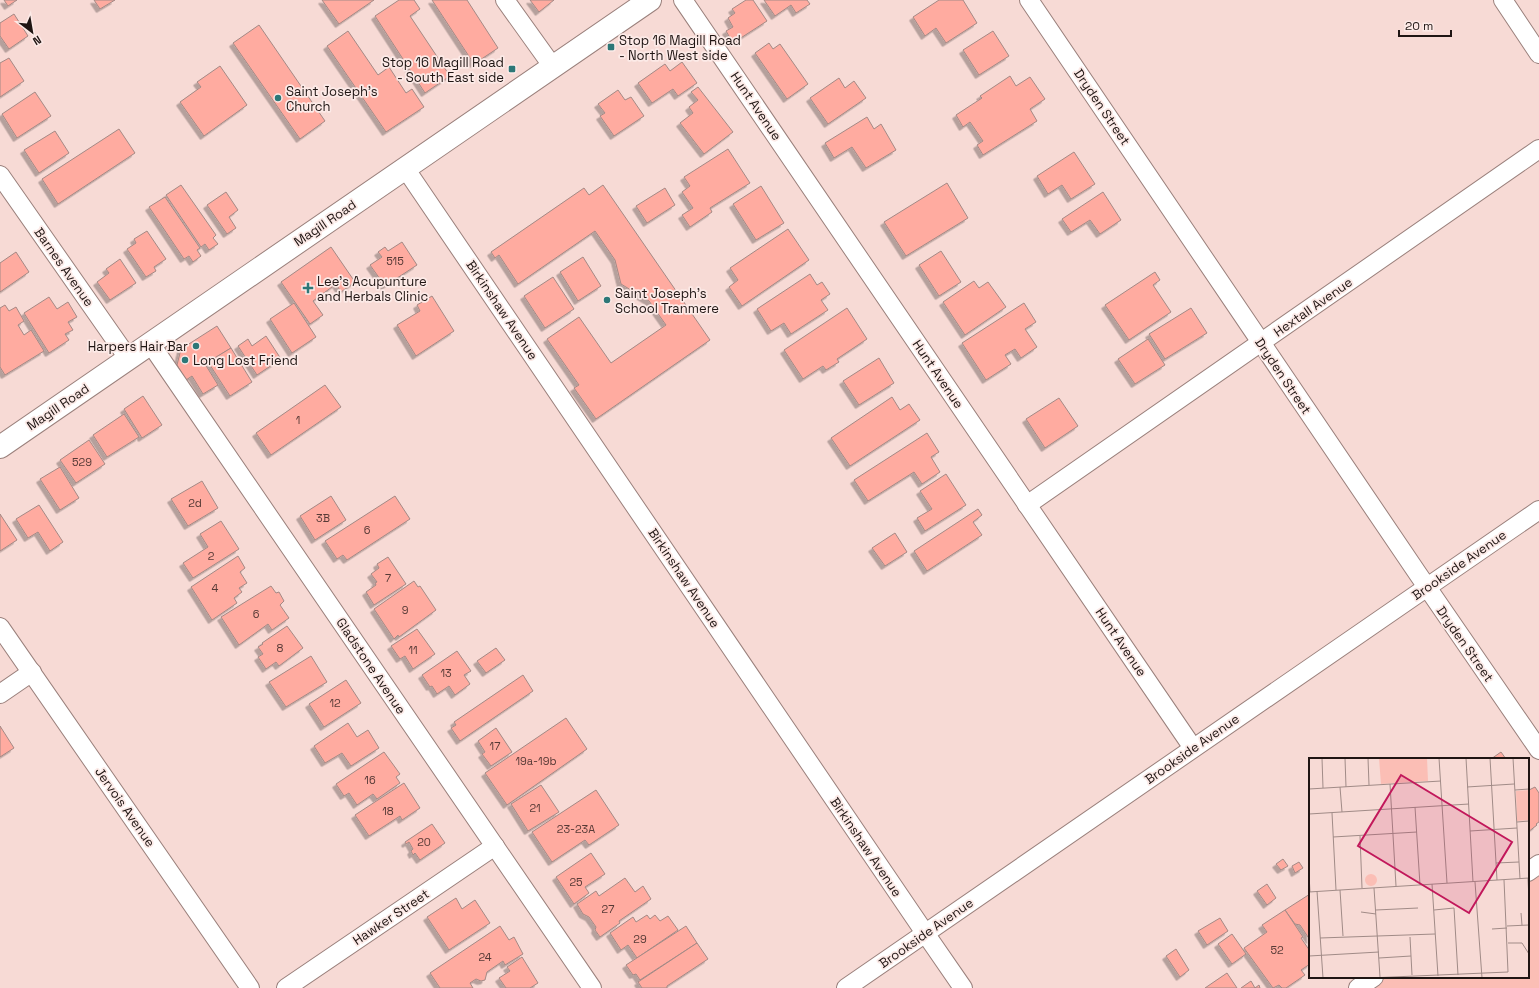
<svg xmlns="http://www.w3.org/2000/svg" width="1539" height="988" viewBox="0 0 1539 988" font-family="'Space Grotesk',sans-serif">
  <defs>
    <filter id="shadow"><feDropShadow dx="-3.5" dy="3.5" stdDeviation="0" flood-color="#0004"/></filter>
  </defs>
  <rect width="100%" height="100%" fill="#f7dad5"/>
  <polygon fill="#fbbeb5" points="1539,872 1539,988 1371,988 1387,977 1528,977 1528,880"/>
  <g fill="#ffaba0" stroke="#a48985" filter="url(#shadow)">
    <polygon points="4,0 17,0 8,6"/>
    <polygon points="94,0 115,0 100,9"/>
    <polygon points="322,0 374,0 339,24"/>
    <polygon points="399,0 414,0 420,9 410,16 450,76 425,93 375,16"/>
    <polygon points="432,0 467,0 498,48 474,64"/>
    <polygon points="530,0 554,0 539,12"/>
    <polygon points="746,0 753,0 767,21 733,43 726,31 733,27 728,18 735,13 732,9"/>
    <polygon points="764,0 807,0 810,4 796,13 791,5 775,16"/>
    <polygon points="939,0 963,0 977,23 946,43 936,28 925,36 913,17"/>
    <polygon points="14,14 28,36 9,49 0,36 0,23"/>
    <polygon points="259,25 325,121 300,139 233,43"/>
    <polygon points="348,31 378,75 389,67 406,93 412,89 424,107 386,132 327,46"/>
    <polygon points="993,31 1009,56 979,75 963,50"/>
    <polygon points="769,43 773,49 780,44 808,84 787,99 755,53"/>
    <polygon points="9,58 24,81 0,97 0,63"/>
    <polygon points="682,62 697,83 678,96 673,89 652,103 638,83 665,64 670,71"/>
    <polygon points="220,66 247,105 204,136 180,102 201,87 197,82"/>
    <polygon points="1010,76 1016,86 1030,77 1045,99 1030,109 1037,121 983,155 977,145 983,141 970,122 963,127 956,115 982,98 980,96"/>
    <polygon points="839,78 845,88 854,81 866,98 828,124 810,98"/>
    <polygon points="698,87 733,132 704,154 680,123 693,113 689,107 698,100 691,92"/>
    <polygon points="618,90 625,100 631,97 644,116 614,136 600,116 605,113 598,104"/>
    <polygon points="35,92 51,116 17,138 2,114"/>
    <polygon points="867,117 874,129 881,124 896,150 866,168 852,147 834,158 825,143"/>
    <polygon points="119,129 135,153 58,204 42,179"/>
    <polygon points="55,131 69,153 39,173 24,150"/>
    <polygon points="728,149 750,183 710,208 712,212 690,227 682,215 693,208 682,192 690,186 684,177"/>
    <polygon points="1074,152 1095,184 1071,199 1062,185 1048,194 1037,176"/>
    <polygon points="947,183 968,218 906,256 884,222"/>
    <polygon points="181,185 216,235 213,238 218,244 209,250 205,244 201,247 166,195"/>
    <polygon points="603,185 710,340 596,419 574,388 579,385 547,339 579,317 611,363 666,325 649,301 621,284 615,260 595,231 518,284 499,255 495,258 491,252 584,188 589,195"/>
    <polygon points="761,186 784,223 756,240 733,204"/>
    <polygon points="665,188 675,205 647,223 636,206"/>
    <polygon points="226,192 238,210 229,217 236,228 227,234 207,205"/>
    <polygon points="1103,192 1121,220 1100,234 1090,220 1071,232 1062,219"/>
    <polygon points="165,197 200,248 197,250 201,256 193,262 189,256 184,259 149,207"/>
    <polygon points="788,229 809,260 742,306 729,287 738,280 730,268"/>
    <polygon points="147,231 166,259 154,267 156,271 146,277 127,249 136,243 134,239"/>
    <polygon points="402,242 417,265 385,286 370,265 382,257 378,252 385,247 388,251"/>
    <polygon points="331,247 355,282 341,292 336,284 313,301 323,315 310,324 281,282"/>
    <polygon points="941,251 961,282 939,296 919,265"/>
    <polygon points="16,252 29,272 0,292 0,263"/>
    <polygon points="583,257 601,286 578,301 560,272"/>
    <polygon points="120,259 136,283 110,300 97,282 109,273 106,269"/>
    <polygon points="1155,272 1160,280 1153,285 1171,312 1129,340 1105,305"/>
    <polygon points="810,274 817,285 822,282 830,294 821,300 828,310 791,334 784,323 771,331 757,309"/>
    <polygon points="553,277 574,309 545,328 524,296"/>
    <polygon points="974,281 979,288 988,282 1006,307 965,335 943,302"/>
    <polygon points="432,296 454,331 416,356 397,325 420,311 417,305"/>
    <polygon points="49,297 57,309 68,302 77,317 68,322 73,330 65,334 69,340 49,353 24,313"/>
    <polygon points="294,303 316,337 292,353 270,319"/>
    <polygon points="1024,303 1036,322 1025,329 1037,347 1021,358 1015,349 1005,355 1011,364 986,380 962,343"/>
    <polygon points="5,305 9,311 16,307 24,321 18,325 24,335 31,330 44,351 5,375 0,367 0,308"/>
    <polygon points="847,308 867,339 837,359 839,362 826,370 823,366 803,379 784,350"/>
    <polygon points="1191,308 1207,333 1165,359 1149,334"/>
    <polygon points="217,326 231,348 205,364 218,385 203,394 192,376 186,380 177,365 181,349"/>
    <polygon points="266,336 281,359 257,375 238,346 248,339 252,346"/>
    <polygon points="1148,339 1165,365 1135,384 1118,359"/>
    <polygon points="231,348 252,382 230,396 208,362"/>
    <polygon points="879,358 894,383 859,405 843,381"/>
    <polygon points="325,385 341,407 271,455 256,433"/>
    <polygon points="143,396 162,425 142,438 124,409"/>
    <polygon points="892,397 900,410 909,404 920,420 850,466 831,438"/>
    <polygon points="1059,398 1078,426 1045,448 1026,419"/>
    <polygon points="124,414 139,437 107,457 93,435"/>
    <polygon points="927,433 939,452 931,457 940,472 922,484 914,472 868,501 854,480"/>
    <polygon points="89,440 105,464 76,483 60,460"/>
    <polygon points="60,467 79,498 60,510 40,479"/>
    <polygon points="946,474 966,505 925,531 917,518 932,509 920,491"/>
    <polygon points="202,481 218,508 188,526 171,499"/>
    <polygon points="331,496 346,520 315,540 300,516"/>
    <polygon points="395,496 410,519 347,560 343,555 337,559 325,541"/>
    <polygon points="39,505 63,542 50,551 38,532 28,538 16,519"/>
    <polygon points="978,509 982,515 973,522 982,535 927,571 914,551"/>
    <polygon points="0,514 17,540 0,551"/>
    <polygon points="221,521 239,549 193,578 183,563 208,547 200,534"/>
    <polygon points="895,533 907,552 885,566 872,548"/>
    <polygon points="238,556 245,568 240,572 247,583 239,588 242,592 234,598 237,603 212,620 191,587"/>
    <polygon points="388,557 406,584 374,605 366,592 376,585 375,583 377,582 371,574 379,568 377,564"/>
    <polygon points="414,581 418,587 420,586 436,610 399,637 398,635 394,639 374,609"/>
    <polygon points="271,586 276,593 279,592 284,601 280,605 289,618 272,630 268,624 239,645 221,617"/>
    <polygon points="287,626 303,648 279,666 276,662 266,669 258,657 263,654 258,647 263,644 262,643"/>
    <polygon points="417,629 435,654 413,669 405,656 400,659 391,646"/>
    <polygon points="496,648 505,660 486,673 477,661"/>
    <polygon points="457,651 471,671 464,675 470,684 455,695 449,686 437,694 432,686 430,687 422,675"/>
    <polygon points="311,656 327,682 286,707 269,682"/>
    <polygon points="523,675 533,691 460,741 451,728 456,725 454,722"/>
    <polygon points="346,680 361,703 324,727 309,704"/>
    <polygon points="566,718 587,749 507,805 485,773"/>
    <polygon points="348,723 357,737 368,730 379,748 351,766 342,753 325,763 314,746"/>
    <polygon points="0,726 14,748 0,757"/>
    <polygon points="496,728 512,752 491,766 482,754 485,752 478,741"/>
    <polygon points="384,752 400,774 396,777 400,783 377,799 373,794 357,805 349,793 344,796 336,784"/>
    <polygon points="1501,752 1506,759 1491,759"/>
    <polygon points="404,783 420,808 402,820 400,816 369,836 355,815"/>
    <polygon points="541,785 559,812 528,831 511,804"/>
    <polygon points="1535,787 1539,793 1539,822 1536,824 1537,825 1528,832 1528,788 1529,790"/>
    <polygon points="596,790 619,825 589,845 585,840 552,862 532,832"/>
    <polygon points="432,824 445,843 420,860 415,853 413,855 411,851 413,849 409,842 406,844 405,842"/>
    <polygon points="591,853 605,874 585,887 589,893 574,904 556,877"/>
    <polygon points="1283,859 1288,866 1281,870 1276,864"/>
    <polygon points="1299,862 1303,868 1295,873 1292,866"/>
    <polygon points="625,878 635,892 643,886 651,899 619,921 620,923 600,937 595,930 596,927 589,917 583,914 577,904 596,891 599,896"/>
    <polygon points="1267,884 1276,898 1267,905 1257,891"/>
    <polygon points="1310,894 1310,940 1300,925 1295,924 1285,910"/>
    <polygon points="456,898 462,909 475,900 490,923 449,950 427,917"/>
    <polygon points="1285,910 1303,937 1301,938 1310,951 1310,964 1301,970 1305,975 1286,988 1282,988 1279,985 1273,988 1244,948 1267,932 1262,925"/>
    <polygon points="647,915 650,919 655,915 660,921 668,916 678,930 637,958 628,945 621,950 610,933 633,917 636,922"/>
    <polygon points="1220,918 1228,931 1207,945 1198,931"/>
    <polygon points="500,926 509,940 514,937 523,954 505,965 503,961 487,972 485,980 481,981 476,979 470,983 473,988 440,988 430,973"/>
    <polygon points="686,926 697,943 640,980 636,974 633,975 626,965"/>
    <polygon points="1232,934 1246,954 1232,964 1218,944"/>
    <polygon points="697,943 708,959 667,986 667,988 642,988 638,982"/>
    <polygon points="1176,949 1189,970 1180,977 1166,956"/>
    <polygon points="522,957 538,983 530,988 506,988 499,978 510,971 507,967"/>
    <polygon points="1227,973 1237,988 1205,988"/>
    <polygon points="1251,981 1255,988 1259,985 1260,988 1241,988"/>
  </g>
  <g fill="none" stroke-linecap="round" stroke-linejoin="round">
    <defs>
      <g id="minor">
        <polyline points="505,0 553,67"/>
        <polyline points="683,0 1193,748"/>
        <polyline points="1029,0 1418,574 1539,750"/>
        <polyline points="1503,0 1539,54"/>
        <polyline points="405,168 925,933 963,988"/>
        <polyline points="0,175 128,358"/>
        <polyline points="150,343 592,988"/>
        <polyline points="1027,505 1539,149"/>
        <polyline points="0,627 250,988"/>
        <polyline points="0,694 32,672"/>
        <polyline points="1528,872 1539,864"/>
        <polyline points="286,988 495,846"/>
        <polyline points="846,988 1539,510"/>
        <polyline points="1358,988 1374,977"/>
      </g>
      <polyline id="major" points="0,447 650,0"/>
    </defs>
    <use href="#minor" stroke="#9a807c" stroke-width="20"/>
    <use href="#major" stroke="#9a807c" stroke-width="24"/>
    <use href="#minor" stroke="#fff" stroke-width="18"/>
    <use href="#major" stroke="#fff" stroke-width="22"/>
  </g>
  <g fill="#2d7777" stroke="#fceae7" stroke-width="1.5">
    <rect x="607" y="43" width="8" height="8" rx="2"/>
    <rect x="508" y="65" width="8" height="8" rx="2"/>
    <circle cx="278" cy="98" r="4"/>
    <path d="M306 282h4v4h4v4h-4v4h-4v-4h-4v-4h4z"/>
    <circle cx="607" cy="300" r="4"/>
    <circle cx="196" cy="346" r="4"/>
    <circle cx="185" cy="360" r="4"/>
  </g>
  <g text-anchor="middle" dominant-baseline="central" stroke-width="3.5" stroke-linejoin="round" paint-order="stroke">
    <g font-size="11" fill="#573a36">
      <text x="395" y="261">515</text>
      <text x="298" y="420">1</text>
      <text x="82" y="462">529</text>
      <text x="195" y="503">2d</text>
      <text x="323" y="518">3B</text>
      <text x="367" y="530">6</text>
      <text x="211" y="556">2</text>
      <text x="388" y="578">7</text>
      <text x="215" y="588">4</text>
      <text x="405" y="610">9</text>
      <text x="256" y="614">6</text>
      <text x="280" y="648">8</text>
      <text x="413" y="650">11</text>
      <text x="446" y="673">13</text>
      <text x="335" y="703">12</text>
      <text x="495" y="746">17</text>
      <text x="536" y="761">19a-19b</text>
      <text x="370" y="780">16</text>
      <text x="535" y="808">21</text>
      <text x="388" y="811">18</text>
      <text x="576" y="829">23-23A</text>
      <text x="424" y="842">20</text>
      <text x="576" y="882">25</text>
      <text x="608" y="909">27</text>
      <text x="640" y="939">29</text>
      <text x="1277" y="950">52</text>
      <text x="485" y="957">24</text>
    </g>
    <g font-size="13" fill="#1f1513" stroke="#fceae7" text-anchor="start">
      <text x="619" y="40">Stop 16 Magill Road<tspan x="619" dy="15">- North West side</tspan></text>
      <text x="504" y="62" text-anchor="end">Stop 16 Magill Road<tspan x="504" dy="15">- South East side</tspan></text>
      <text x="286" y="91">Saint Joseph's<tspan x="286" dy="15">Church</tspan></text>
      <text x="317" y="281">Lee's Acupunture<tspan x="317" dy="15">and Herbals Clinic</tspan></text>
      <text x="615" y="293">Saint Joseph's<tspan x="615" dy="15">School Tranmere</tspan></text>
      <text x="188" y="346" text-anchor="end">Harpers Hair Bar</text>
      <text x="193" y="360">Long Lost Friend</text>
    </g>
    <g font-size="13" fill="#1f1513" stroke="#fceae7">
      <text transform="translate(756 106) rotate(56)">Hunt Avenue</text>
      <text transform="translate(1102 107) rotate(56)">Dryden Street</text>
      <text transform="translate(325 223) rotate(-34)">Magill Road</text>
      <text transform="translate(64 267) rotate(55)">Barnes Avenue</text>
      <text transform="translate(1313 307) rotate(-35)">Hextall Avenue</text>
      <text transform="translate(502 310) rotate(56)">Birkinshaw Avenue</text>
      <text transform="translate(938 374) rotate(56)">Hunt Avenue</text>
      <text transform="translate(1283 376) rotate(56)">Dryden Street</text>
      <text transform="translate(58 407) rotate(-34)">Magill Road</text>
      <text transform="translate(1459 565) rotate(-35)">Brookside Avenue</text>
      <text transform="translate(684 578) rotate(56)">Birkinshaw Avenue</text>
      <text transform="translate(1121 642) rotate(56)">Hunt Avenue</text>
      <text transform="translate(1465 644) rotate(55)">Dryden Street</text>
      <text transform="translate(371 666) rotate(56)">Gladstone Avenue</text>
      <text transform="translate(1192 749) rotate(-35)">Brookside Avenue</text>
      <text transform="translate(125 807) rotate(55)">Jervois Avenue</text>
      <text transform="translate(866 847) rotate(56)">Birkinshaw Avenue</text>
      <text transform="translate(391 917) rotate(-34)">Hawker Street</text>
      <text transform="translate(926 933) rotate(-35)">Brookside Avenue</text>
    </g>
  </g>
  <g transform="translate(1309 758)">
    <rect width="220" height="220" fill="#f7dad5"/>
    <path d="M70 0H118L119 23 72 26ZM220 32V62L208 63 207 33ZM56 122a6 6 0 1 1 12 0a6 6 0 1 1-12 0Z" fill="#fbbeb5"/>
    <path fill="none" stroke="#a18b87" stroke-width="1" d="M13 0 14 30M36 0 37 29M59 0 60 27M130 0 138 125M157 0 164 124M181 0 188 122M204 0 211 121M81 26 87 128M31 29 33 54M158 29 205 26M0 31 132 23M206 32 220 31M106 49 111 127M23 55 27 132M0 56 160 46M208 64 220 63M161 73 208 70M51 78 53 130M24 79 108 74M187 105 210 104M0 117 1 134M219 120 220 142M166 124 173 220M123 126 129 218M65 130 71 219M31 132 34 178M8 133 14 220M0 134 220 120M67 152 109 150M125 152 145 150 149 217M52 154 67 156M212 155 213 167M198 168 220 167M183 171 198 170M101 179 103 217M11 180 126 176M199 185H213L220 196M0 198 70 194M70 200 102 198M60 220 199 214 195 122"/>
    <path fill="#c2185b" fill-opacity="0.15" stroke="#c2185b" stroke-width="2" d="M92 17 203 84 160 155 49 88Z"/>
    <rect width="220" height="220" fill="none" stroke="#1f1513" stroke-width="2"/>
  </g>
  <g transform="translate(32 32) rotate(149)" stroke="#fceae7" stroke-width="3" paint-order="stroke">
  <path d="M0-3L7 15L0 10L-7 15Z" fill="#1f1513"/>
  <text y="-6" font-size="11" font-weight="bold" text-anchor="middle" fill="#1f1513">N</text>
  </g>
  <path d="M1399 30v6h52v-6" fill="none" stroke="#1f1513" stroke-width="2"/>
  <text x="1405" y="30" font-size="12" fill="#1f1513" stroke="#fceae7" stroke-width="3" paint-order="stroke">20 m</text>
</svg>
